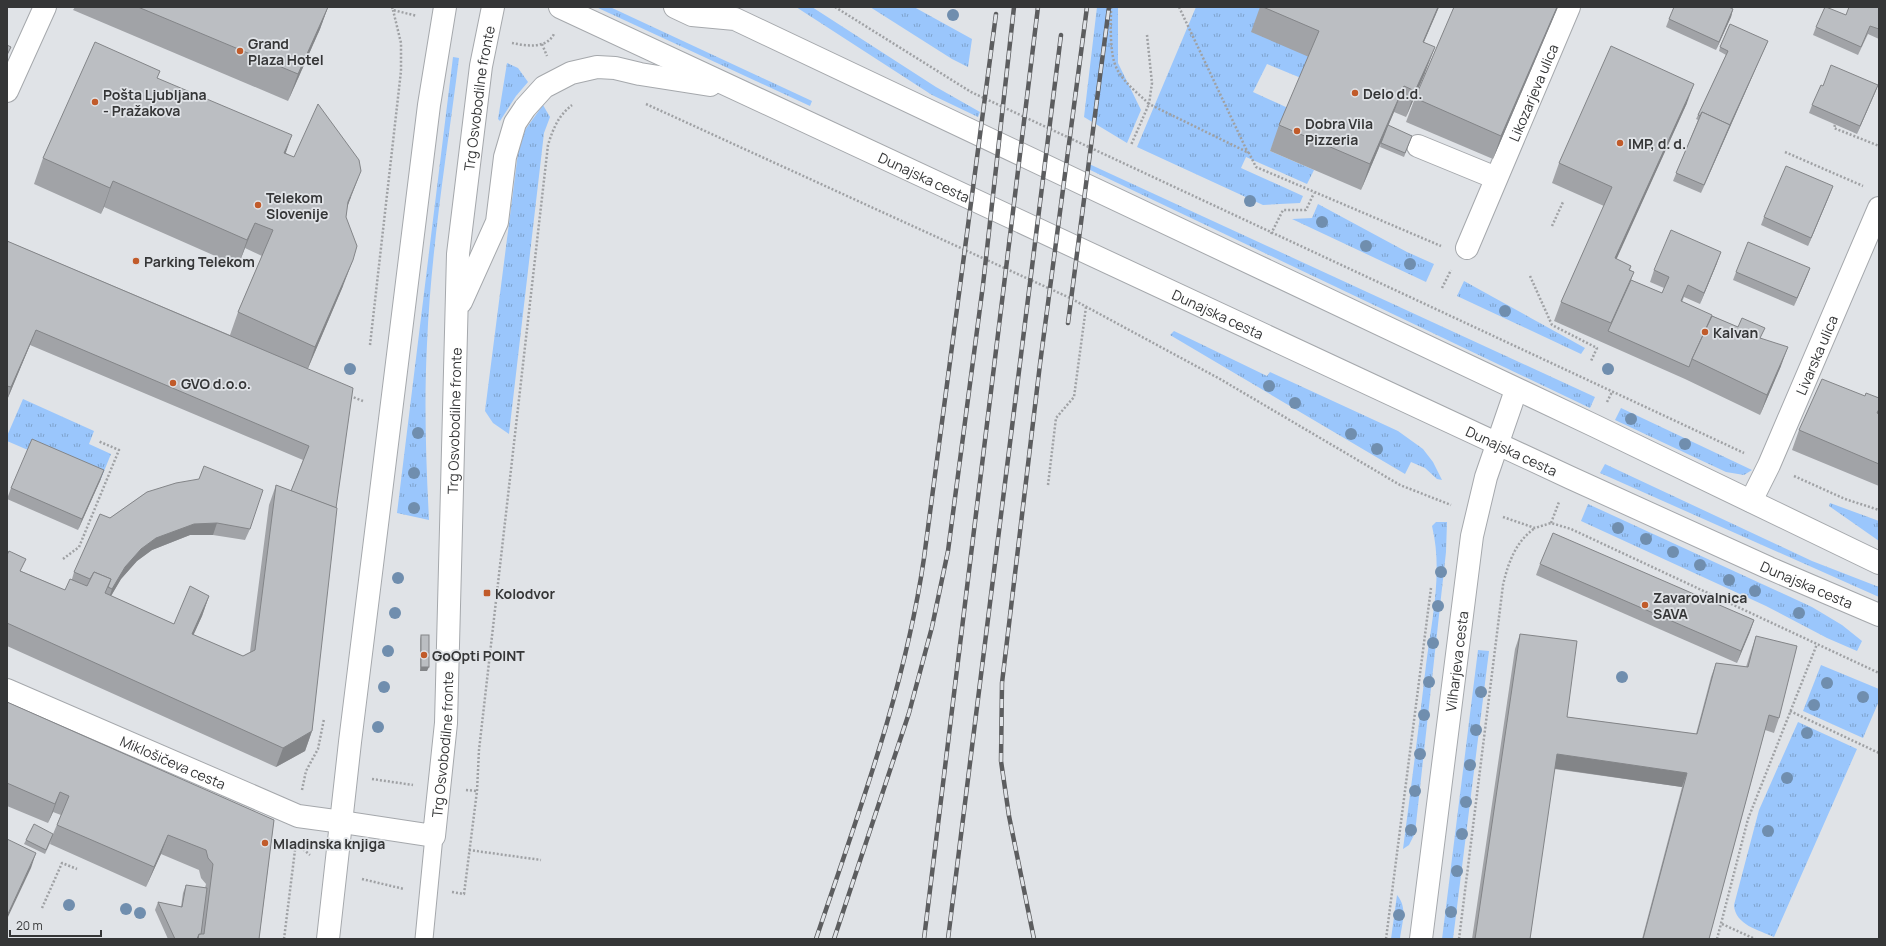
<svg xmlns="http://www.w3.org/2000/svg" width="1886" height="946" viewBox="0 0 1886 946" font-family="Manrope,sans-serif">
  <defs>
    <pattern id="grass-tufts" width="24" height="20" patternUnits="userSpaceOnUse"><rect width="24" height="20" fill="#9ac6fc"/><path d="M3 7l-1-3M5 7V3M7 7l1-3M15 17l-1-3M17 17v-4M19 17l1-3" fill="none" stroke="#7ea2cd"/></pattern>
  </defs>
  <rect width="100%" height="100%" fill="#e0e3e7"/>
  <g fill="url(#grass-tufts)">
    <polygon points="596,7 610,7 812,101 810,106"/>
    <polygon points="796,7 812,7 936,87 980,112 978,117 932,95"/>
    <polygon points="870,7 914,7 972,39 968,67 952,59"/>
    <polygon points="1097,7 1118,7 1118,63 1141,110 1127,143 1084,117"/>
    <polygon points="1196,7 1262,7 1310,57 1301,78 1267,64 1253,92 1288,108 1270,151 1314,170 1307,184 1246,157 1241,168 1303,196 1300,203 1263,205 1137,147"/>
    <path d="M453 57 459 58C447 153 431 248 427 344 424 403 426 461 429 520L397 513Z"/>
    <polygon points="507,63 518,68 528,82 516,96 500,121 498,119"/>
    <polygon points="543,105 550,117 544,133 509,434 493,423 485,411 518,153 525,130"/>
    <polygon points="1087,163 1595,397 1590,408 1086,168"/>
    <polygon points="1318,204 1407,252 1434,264 1426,282 1292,219 1312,218"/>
    <polygon points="1464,281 1585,348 1581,354 1457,296"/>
    <polygon points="1174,331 1267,376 1270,372 1398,431 1423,449 1433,462 1442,480 1437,479 1425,468 1411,462 1405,474 1170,335"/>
    <polygon points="23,399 94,431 89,444 111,454 100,481 7,441 7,436"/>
    <polygon points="1621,408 1752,470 1744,475 1726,472 1615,420"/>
    <polygon points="1605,464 1812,561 1879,587 1879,597 1600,473"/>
    <polygon points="1830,503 1879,521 1879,541 1829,506"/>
    <polygon points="1588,504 1812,607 1842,625 1862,641 1857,651 1827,638 1766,606 1581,521"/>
    <path d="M1436 522H1447L1446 552 1415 833 1409 845 1403 849C1411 788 1419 726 1426 665 1432 619 1443 571 1432 526Z"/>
    <polygon points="1478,650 1489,651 1453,939 1442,939"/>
    <polygon points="1821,665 1879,689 1879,701 1863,738 1803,711"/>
    <path d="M1798 722 1857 749 1774 937C1759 930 1735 925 1734 905L1759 810Z"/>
    <path d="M1397 895C1408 908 1402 923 1400 939H1391Z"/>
  </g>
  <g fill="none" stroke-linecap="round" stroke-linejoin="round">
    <defs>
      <polyline id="service" points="424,939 434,836"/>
      <g id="minor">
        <polyline points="7,91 45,7"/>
        <polyline points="1418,146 1496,178"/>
        <path id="s1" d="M1467 248 1569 7"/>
        <path id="s2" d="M1751 501 1769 465 1879 208"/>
        <path id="s3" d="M7 690 298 816 342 822"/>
      </g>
      <g id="secondary">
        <path id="s4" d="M1421 939 1472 536 1486 477 1516 390"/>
      </g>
      <g id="primary">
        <path id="s5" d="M560 7 1571 478 1769 568 1879 615"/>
        <polyline points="675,7 692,15 735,19 1595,426 1879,563"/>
        <polyline points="461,302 497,222 505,157 515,123 525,108 544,87 571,73 597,67 615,68 640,74 710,85"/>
        <path id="s6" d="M342 822 434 836 446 723 458 254 481 66 493 7"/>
        <polyline points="328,939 350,742 429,105 445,7"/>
      </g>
    </defs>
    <use href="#service" stroke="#a5a8ac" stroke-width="19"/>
    <use href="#minor" stroke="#a5a8ac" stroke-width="24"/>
    <use href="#secondary" stroke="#a5a8ac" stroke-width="24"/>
    <use href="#primary" stroke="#a5a8ac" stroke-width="24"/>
    <g stroke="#9fa1a4" stroke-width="2.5" stroke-dasharray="2 2" stroke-linecap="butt">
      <polyline points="392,7 393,10 417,16"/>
      <polyline points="835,7 971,92 1744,453"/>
      <path d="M1111 7C1111 24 1109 54 1117 69 1124 83 1138 93 1149 104L1131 145"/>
      <polyline points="1179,7 1248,153"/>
      <polyline points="1147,35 1152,83 1149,104 1249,153 1256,167 1441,246"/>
      <path d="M512 43C527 46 546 49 554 34"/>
      <polyline points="542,44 547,56"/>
      <polyline points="646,104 1070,298 1220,379 1400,485 1451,505"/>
      <polyline points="1835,125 1834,128 1879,146"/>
      <polyline points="1785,152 1863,186"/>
      <polyline points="1552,226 1563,202"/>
      <polyline points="1271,234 1283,210 1306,210 1314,193"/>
      <polyline points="1530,276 1552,325 1597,348 1591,361"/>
      <polyline points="1442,288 1451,270"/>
      <polyline points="370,345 401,71 401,43 393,10"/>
      <polyline points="350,396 363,401"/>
      <polyline points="1607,402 1612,392"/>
      <polyline points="1794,476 1845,499 1879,510"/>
      <polyline points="1048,485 1056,418 1074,397 1086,307"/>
      <polyline points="1503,517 1535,528 1551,523 1571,529 1879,673"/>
      <polyline points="1551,523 1559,502"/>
      <polyline points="63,559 79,547 119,450 98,441"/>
      <polyline points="1790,711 1879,753"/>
      <polyline points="372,779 413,785"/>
      <polyline points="302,790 306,771 318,749 324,719"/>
      <polyline points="466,790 477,791"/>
      <polyline points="297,844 310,855"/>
      <polyline points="469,850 541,860"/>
      <polyline points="362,879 404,889"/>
      <path d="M452 892 464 894 477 791 479 750 548 145C553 129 558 116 572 105"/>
      <polyline points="42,908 62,863 77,869"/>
      <polyline points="1722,924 1755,939"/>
      <polyline points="284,939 296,842"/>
      <polyline points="1386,939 1431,588"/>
      <path d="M1459 939 1503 585C1508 563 1516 541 1535 528"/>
      <polyline points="1717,939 1748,819 1817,644"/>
    </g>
    <use href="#service" stroke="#fff" stroke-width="17"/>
    <use href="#minor" stroke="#fff" stroke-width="22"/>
    <use href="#secondary" stroke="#fff" stroke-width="22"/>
    <use href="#primary" stroke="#fff" stroke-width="22"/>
    <defs>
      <g id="rail">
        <polyline points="1068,323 1109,7"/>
        <path d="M816 939C858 814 905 689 924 558L996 14"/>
        <polyline points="834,939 909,713 932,627 948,551 983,285 1014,7"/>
        <polyline points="924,939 1038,7"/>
        <polyline points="948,939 1061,35"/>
        <polyline points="1034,939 1009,816 1001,761 1002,683 1040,364 1087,7"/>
      </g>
    </defs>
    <use href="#rail" stroke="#5c5d5f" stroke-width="4.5"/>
    <use href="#rail" stroke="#e0e3e7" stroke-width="3" stroke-dasharray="9" stroke-linecap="butt"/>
  </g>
  <g fill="#708eae">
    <circle cx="953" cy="15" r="6"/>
    <circle cx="1250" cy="201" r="6"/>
    <circle cx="1322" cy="222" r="6"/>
    <circle cx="1366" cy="246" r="6"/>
    <circle cx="1410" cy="264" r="6"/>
    <circle cx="1505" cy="311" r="6"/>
    <circle cx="350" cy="369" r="6"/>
    <circle cx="1608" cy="369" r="6"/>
    <circle cx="1269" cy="386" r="6"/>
    <circle cx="1295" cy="403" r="6"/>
    <circle cx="1631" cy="419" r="6"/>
    <circle cx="418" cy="433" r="6"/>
    <circle cx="1351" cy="434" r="6"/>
    <circle cx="1685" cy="444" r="6"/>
    <circle cx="1377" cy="449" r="6"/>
    <circle cx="414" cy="473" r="6"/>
    <circle cx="414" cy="508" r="6"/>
    <circle cx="1618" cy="528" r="6"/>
    <circle cx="1646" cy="539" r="6"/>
    <circle cx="1673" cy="552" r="6"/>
    <circle cx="1700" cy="565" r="6"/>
    <circle cx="1441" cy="572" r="6"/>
    <circle cx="398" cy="578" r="6"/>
    <circle cx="1729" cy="580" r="6"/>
    <circle cx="1755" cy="591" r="6"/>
    <circle cx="1438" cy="606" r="6"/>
    <circle cx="395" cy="613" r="6"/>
    <circle cx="1799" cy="613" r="6"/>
    <circle cx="1433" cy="643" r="6"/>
    <circle cx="388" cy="651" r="6"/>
    <circle cx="1622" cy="677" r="6"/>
    <circle cx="1429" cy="682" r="6"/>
    <circle cx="1827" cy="683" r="6"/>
    <circle cx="384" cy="687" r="6"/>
    <circle cx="1481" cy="692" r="6"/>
    <circle cx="1863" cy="697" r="6"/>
    <circle cx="1814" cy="705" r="6"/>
    <circle cx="1424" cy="715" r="6"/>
    <circle cx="378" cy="727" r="6"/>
    <circle cx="1476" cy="730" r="6"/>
    <circle cx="1807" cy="733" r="6"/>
    <circle cx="1420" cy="754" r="6"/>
    <circle cx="1470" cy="765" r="6"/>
    <circle cx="1787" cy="778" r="6"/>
    <circle cx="1415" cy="791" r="6"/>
    <circle cx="1466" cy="802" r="6"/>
    <circle cx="1411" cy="830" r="6"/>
    <circle cx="1768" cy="831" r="6"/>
    <circle cx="1462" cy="834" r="6"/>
    <circle cx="1457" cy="871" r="6"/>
    <circle cx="69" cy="905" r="6"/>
    <circle cx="126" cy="909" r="6"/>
    <circle cx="1451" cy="912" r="6"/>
    <circle cx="140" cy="913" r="6"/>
    <circle cx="1399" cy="915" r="6"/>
  </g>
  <g fill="#a1a3a7">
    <polygon points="75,7 328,7 320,29 288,101 73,10"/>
    <polygon points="1260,7 1439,7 1424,42 1425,73 1406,117 1394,112 1388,126 1412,136 1404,157 1380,147 1381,143 1361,190 1270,151 1279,125 1309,57 1251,32"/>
    <polygon points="1558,7 1493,159 1406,122 1415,98"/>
    <polygon points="1879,7 1879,39 1868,34 1858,55 1813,35 1816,27 1846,15"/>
    <polygon points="1733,9 1731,17 1716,50 1666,27 1669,19"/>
    <polygon points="1768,41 1701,193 1673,181 1698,120 1696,119 1698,115 1726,55 1719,51 1720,47"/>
    <polygon points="157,78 286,153 351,197 347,207 346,217 343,286 308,368 336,508 312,731 305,751 276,767 7,646 7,555 21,571 65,590 72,579 74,572 110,518 147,492 250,529 245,540 213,535 190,535 152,550 137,561 121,579 111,596 174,624 209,596 202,616 193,635 243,656 250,652 269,505 276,485 291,491 303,460 30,345 7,400 7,241 230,335 238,312 262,256 245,248 238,266 104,207 101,214 34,184 43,158"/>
    <polygon points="1878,85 1857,134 1809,113 1812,105"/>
    <polygon points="1687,103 1616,259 1631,266 1630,270 1634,272 1631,280 1662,293 1664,288 1650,282 1654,270 1717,263 1700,304 1684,297 1682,302 1761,338 1781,366 1760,415 1685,379 1554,321 1561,302 1604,206 1552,183 1559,163"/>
    <polygon points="1830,194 1808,246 1761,225 1764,217"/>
    <polygon points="1810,268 1794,306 1733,280 1736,272"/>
    <polygon points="1865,396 1879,398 1879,411 1878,414 1879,414 1879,486 1792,450 1799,430"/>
    <polygon points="104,470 100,481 78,530 7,499 11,488"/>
    <polygon points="1540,564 1754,620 1737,663 1536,575"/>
    <polygon points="1520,634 1567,717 1696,734 1711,677 1716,663 1746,667 1751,651 1756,636 1779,718 1774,733 1765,730 1709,939 1642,939 1682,787 1554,769 1530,939 1472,939 1515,649"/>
    <polygon points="421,635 427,671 420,671 420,639"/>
    <polygon points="7,702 274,820 259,939 168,939 155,910 158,902 181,907 183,893 186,885 205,888 206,884 201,878 199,870 161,854 146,887 50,844 51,841 45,854 24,844 26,840 53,834 61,815 53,812 48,823 7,806"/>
  </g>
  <g fill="#838588">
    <polygon points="328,7 320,29 288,101 298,74"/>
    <polygon points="1438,7 1439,7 1413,67 1423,42"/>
    <polygon points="1557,7 1558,7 1493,159 1501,136"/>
    <polygon points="1733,9 1731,17 1716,50 1719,42"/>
    <polygon points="1768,41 1766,45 1701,193 1730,125"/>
    <polygon points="1435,47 1425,73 1406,117 1415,91"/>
    <polygon points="1694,84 1687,103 1608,278 1615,258"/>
    <polygon points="1878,85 1875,93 1857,134 1860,126"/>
    <polygon points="1404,86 1394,112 1361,190 1370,164"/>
    <polygon points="292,135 283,161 284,153"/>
    <polygon points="361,171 351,197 339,228 348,202"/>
    <polygon points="113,181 104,207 101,214 110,188"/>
    <polygon points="1833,186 1830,194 1808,246 1811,238"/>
    <polygon points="255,223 245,248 238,266 247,240"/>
    <polygon points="1721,252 1717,263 1700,304 1704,293"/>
    <polygon points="353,260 343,286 306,373 315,347"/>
    <polygon points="1810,268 1807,276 1794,306 1797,298"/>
    <polygon points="36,330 30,345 7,400 11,387"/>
    <polygon points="1788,347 1781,366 1760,415 1767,395"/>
    <polygon points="104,470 100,481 78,530 82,519"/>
    <polygon points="217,523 213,535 190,535 152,550 137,561 121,579 108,601 112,589 125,567 141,549 156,538 194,524"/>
    <polygon points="209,596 202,616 185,654 192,634"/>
    <polygon points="1754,620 1750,632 1737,663 1741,651"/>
    <polygon points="421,667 429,667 427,671 420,671"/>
    <polygon points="312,731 305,751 276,767 283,748"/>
    <polygon points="1557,754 1687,773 1682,787 1551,768"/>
    <polygon points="60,792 53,812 48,823 55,804"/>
    <polygon points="168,835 161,854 146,887 154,867"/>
    <polygon points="36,853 31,868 7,919 7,916"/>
  </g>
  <g fill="#bbbec2" stroke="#838588">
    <polygon points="138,7 328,7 298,74"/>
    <polygon points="1263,7 1438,7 1423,42 1435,47 1415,91 1404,86 1370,164 1279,125 1319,31"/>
    <polygon points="1454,7 1557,7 1501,136 1415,98"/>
    <polygon points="1674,7 1729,7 1733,9 1719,42 1669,19"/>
    <polygon points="1825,7 1826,7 1846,15 1849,7 1879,7 1879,29 1870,26 1861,47 1816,27"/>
    <polygon points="1730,24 1768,41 1728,129 1730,125 1702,112 1700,116 1698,115 1728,51 1720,47"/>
    <polygon points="95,42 160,71 157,78 292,135 284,153 294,157 318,104 359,160 361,171 348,202 346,217 357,246 353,260 315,347 238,312 273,230 255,223 247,240 113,181 110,188 43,158"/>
    <polygon points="7,45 11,47 7,55"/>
    <polygon points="1611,46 1694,84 1615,258 1631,266 1629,270 1634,272 1611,323 1561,302 1612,187 1559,163"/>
    <polygon points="1831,65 1878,85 1860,126 1812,105 1821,85 1823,86"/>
    <polygon points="1702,112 1730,125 1704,185 1676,173"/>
    <polygon points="1388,125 1412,136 1405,153 1381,143"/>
    <polygon points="1786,166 1833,186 1811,238 1764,217"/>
    <polygon points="1671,230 1721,252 1704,293 1688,285 1681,301 1712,315 1692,359 1689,367 1608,331 1631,280 1662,293 1669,277 1654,270"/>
    <polygon points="7,241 353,388 336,508 291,491 309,446 36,330 11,387 7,386"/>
    <polygon points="1748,242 1810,268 1797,298 1736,272"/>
    <polygon points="1712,316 1738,327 1742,318 1765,328 1760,338 1788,347 1767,395 1692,359"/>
    <polygon points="1822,379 1865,396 1866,393 1879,398 1879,409 1877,413 1879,414 1879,464 1799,430"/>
    <polygon points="32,439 104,470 82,519 11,488"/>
    <polygon points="204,466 263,490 250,529 217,523 194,524 156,538 141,549 125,567 112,589 108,587 111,579 94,572 90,579 74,572 100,514 110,518 147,492 176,483 199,479"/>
    <polygon points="276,485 337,508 312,731 283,748 7,623 7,555 9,551 26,559 20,571 65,590 70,579 87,586 94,572 111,579 105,593 174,624 190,586 209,596 192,634 243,656 255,650"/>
    <polygon points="1553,533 1754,620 1741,651 1540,564"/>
    <polygon points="1520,634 1577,641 1567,717 1697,734 1716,663 1748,667 1756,636 1797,646 1779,718 1769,715 1709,939 1643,939 1687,773 1557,754 1530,939 1475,939"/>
    <rect x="421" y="635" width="8" height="32"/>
    <polygon points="7,702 274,820 259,939 198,939 199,934 204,934 213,864 208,858 206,850 168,835 154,867 57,825 69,796 60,792 55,804 7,783"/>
    <polygon points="34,824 53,834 46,850 26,840"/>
    <polygon points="7,839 36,853 7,916"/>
    <polygon points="186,885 207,888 201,934 199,934 197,939 175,939 158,902 182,907"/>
  </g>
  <g fill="#c15b2a" stroke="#e0e3e7" stroke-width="1.5">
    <circle cx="240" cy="51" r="4"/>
    <circle cx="1355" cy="93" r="4"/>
    <circle cx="95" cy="102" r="4"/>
    <circle cx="1297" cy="131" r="4"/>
    <circle cx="1620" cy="143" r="4"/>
    <circle cx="258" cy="205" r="4"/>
    <circle cx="136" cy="261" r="4"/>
    <circle cx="1705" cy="332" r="4"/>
    <circle cx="173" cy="383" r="4"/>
    <rect x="483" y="589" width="8" height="8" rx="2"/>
    <circle cx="1645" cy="605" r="4"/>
    <circle cx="424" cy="655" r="4"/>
    <circle cx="265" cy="843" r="4"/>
  </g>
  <g text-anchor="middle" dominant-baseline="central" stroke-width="3.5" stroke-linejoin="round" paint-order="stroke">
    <g font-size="14" font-weight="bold" fill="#353637" stroke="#e0e3e7" text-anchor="start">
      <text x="248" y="43">Grand<tspan x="248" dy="16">Plaza Hotel</tspan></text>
      <text x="1363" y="93">Delo d.d.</text>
      <text x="103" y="94">Pošta Ljubljana<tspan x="103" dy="16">- Pražakova</tspan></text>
      <text x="1305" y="123">Dobra Vila<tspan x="1305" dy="16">Pizzeria</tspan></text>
      <text x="1628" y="143">IMP, d. d.</text>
      <text x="266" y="197">Telekom<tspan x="266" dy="16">Slovenije</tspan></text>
      <text x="144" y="261">Parking Telekom</text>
      <text x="1713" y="332">Kalvan</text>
      <text x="181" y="383">GVO d.o.o.</text>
      <text x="495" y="593">Kolodvor</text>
      <text x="1653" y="597">Zavarovalnica<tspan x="1653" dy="16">SAVA</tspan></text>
      <text x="432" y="655">GoOpti POINT</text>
      <text x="273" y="843">Mladinska knjiga</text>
    </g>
    <g font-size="14" fill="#353637" stroke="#e0e3e7">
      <text stroke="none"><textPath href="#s1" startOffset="169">Likozarjeva ulica</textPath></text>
      <text stroke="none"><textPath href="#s6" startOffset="833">Trg Osvobodilne fronte</textPath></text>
      <text stroke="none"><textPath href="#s5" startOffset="402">Dunajska cesta</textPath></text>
      <text stroke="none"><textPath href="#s5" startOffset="726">Dunajska cesta</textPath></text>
      <text stroke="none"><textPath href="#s2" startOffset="160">Livarska ulica</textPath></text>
      <text stroke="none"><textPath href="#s6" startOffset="509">Trg Osvobodilne fronte</textPath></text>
      <text stroke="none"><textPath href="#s5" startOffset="1050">Dunajska cesta</textPath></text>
      <text stroke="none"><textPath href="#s5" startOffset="1374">Dunajska cesta</textPath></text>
      <text stroke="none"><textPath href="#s4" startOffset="280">Vilharjeva cesta</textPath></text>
      <text stroke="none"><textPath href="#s6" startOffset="185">Trg Osvobodilne fronte</textPath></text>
      <text stroke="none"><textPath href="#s3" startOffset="181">Miklošičeva cesta</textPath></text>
    </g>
  </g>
  <rect width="1886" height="946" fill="none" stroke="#353637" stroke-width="16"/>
  <path d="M10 930v6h91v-6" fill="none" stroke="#353637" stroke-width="2"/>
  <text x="16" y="930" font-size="12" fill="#353637" stroke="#e0e3e7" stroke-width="3" paint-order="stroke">20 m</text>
</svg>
